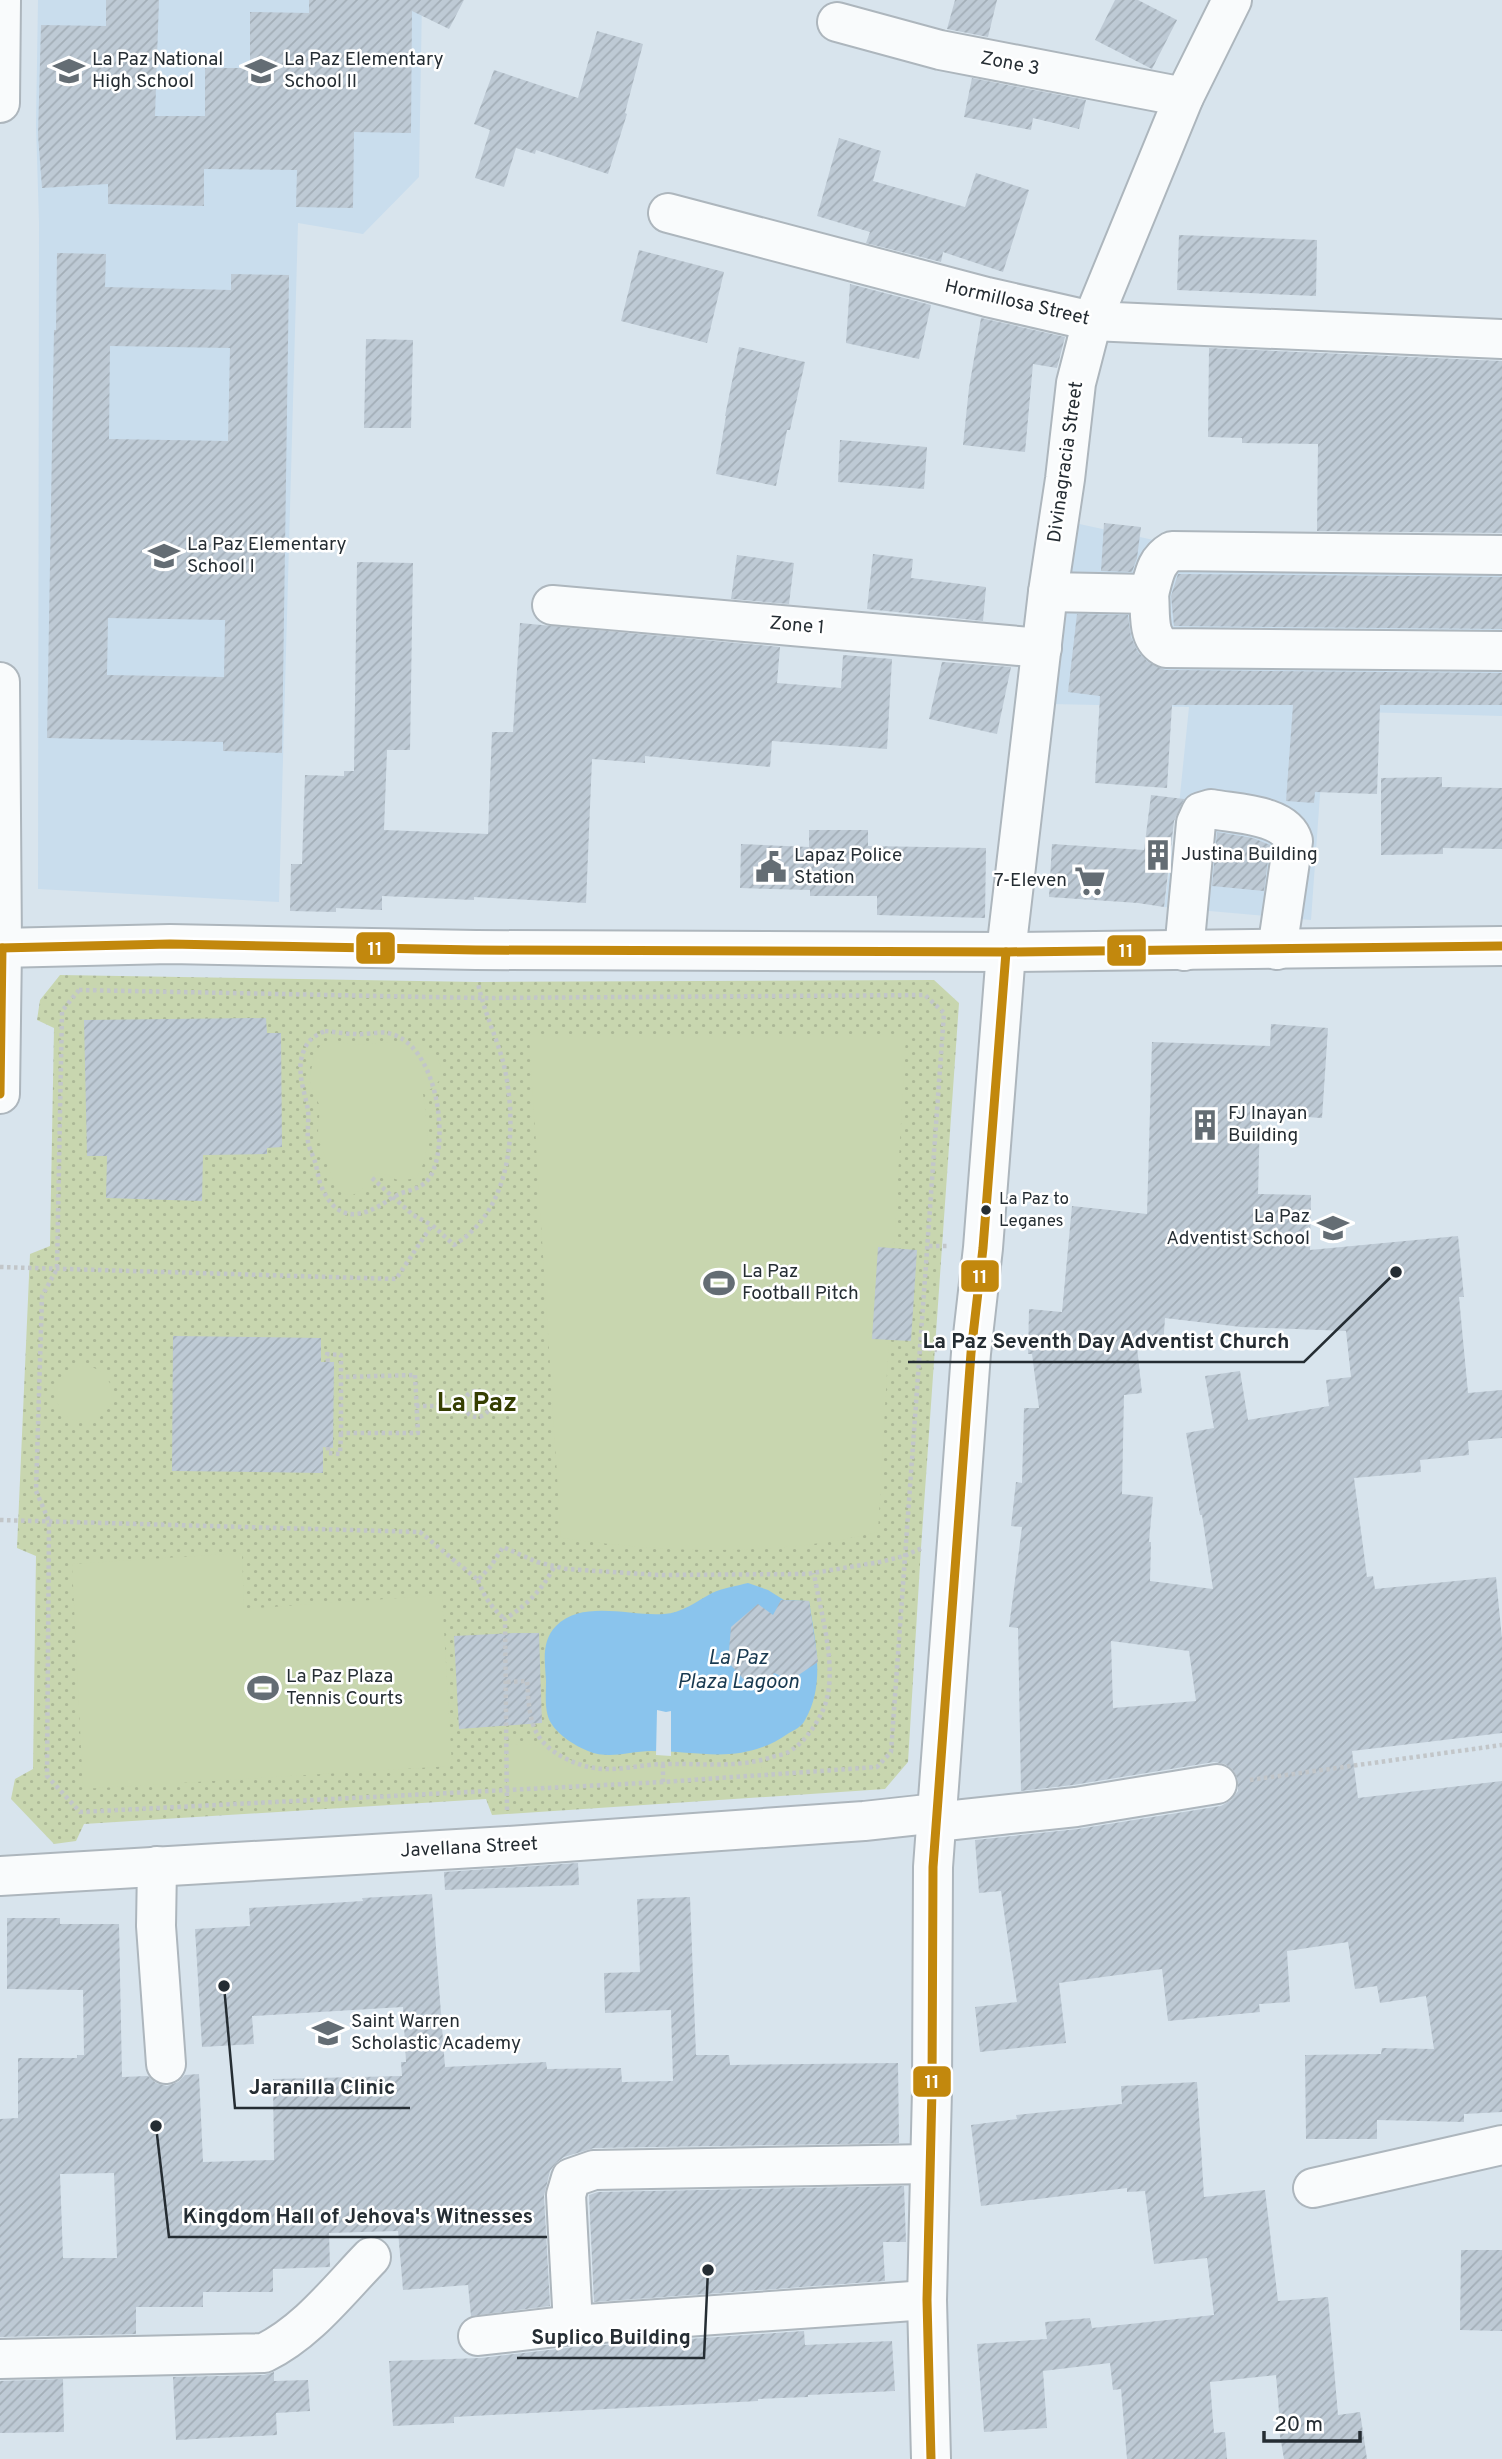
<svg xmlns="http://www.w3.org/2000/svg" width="1502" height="2459" viewBox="0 0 1502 2459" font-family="Overpass,sans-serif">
  <defs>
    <pattern id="grass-dots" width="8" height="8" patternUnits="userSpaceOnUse" patternTransform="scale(1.75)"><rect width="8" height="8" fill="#c8d6af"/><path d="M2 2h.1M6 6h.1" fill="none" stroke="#acb897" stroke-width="1.8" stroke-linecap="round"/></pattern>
    <pattern id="building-hatch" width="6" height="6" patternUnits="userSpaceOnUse" patternTransform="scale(1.75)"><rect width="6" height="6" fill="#becad5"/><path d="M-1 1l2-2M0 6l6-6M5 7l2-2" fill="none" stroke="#a3aeb7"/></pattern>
  </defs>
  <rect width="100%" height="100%" fill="#d8e4ed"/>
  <g fill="#c9dded">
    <polygon points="38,0 422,0 419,177 363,234 298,223 279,902 38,889 39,223 36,125"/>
    <polygon points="1070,522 1177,545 1502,553 1502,716 1326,711 1311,920 1164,907 1179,805 1189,707 1051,704"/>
  </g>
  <polygon fill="url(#grass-dots)" points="60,975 478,982 934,980 959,1003 921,1548 908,1762 885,1789 492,1815 486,1799 84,1824 76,1841 54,1844 11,1799 15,1779 33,1769 36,1556 17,1548 30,1254 50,1246 54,1028 37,1020 40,1000"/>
  <g fill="#c8d6af">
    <path d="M529 1034H906L878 1532C774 1557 667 1553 561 1538Z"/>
    <path d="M332 1041C343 1043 354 1045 365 1044 397 1043 440 1031 442 1077L434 1087 423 1094C427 1123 433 1153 416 1178L400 1181 381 1173C370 1180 364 1190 351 1196L342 1193 335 1186 320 1142 318 1131 320 1107 309 1080 315 1052 321 1045Z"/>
    <circle cx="84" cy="1394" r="28"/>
    <polygon points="242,1553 244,1609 442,1595 452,1766 83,1789 72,1564"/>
    <path d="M544 1744C559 1754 574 1764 593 1768 613 1772 642 1764 664 1764 697 1763 729 1767 762 1761L761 1775 507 1790V1745Z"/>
  </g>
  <path fill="#8ac4ed" d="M748 1583 768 1590 784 1600 809 1601C815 1640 826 1685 805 1720 802 1726 795 1730 789 1733 742 1766 702 1751 651 1751 629 1751 610 1760 588 1751 575 1746 558 1735 551 1723 544 1712 546 1693 546 1681 545 1662 541 1641 556 1626 583 1599 632 1617 664 1614 682 1613 697 1601 712 1593 723 1588 736 1586 748 1583Z"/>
  <polygon fill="#d8e4ed" points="657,1710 666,1712 671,1711 671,1756 656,1755"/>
  <g fill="url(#building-hatch)" fill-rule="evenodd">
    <polygon points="106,0 159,0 155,116 205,116 205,68 250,68 250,12 309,13 309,0 464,0 449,29 412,11 411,133 354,132 353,208 296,207 297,170 204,169 204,206 108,204 108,184 42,188 38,135 41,25 106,26"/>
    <polygon points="955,0 997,0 988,37 947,29"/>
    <polygon points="1115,0 1138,0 1177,20 1152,69 1095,40"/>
    <polygon points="597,31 643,44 625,113 627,114 608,174 536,150 535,154 516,148 504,187 475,178 490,130 474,124 494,70 578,98"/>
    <polygon points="972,78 1086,100 1079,129 1033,118 1031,130 964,117"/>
    <polygon points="839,138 881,151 873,181 965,207 976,173 1029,190 1003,272 943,252 941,262 866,243 870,232 817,216"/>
    <polygon points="1179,235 1317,240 1316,296 1177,290"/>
    <polygon points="639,250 724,272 707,343 621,321"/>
    <path d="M57 253 106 254 105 287 231 290V274L289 275 282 753 223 751V742L47 738 54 330H56ZM110 346 230 348 228 441 109 439ZM108 618 225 620 224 677 107 675Z"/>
    <polygon points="850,284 931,305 919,359 846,343"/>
    <polygon points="981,318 1065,337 1057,368 1033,364 1025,452 963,445 969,388"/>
    <polygon points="366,339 413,340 411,428 364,428"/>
    <polygon points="739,347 805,362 790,430 787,430 776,486 716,474 726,416 725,416"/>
    <polygon points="1209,348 1502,361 1502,533 1317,531 1318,444 1242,443 1242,438 1208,437"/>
    <polygon points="840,440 927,447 924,489 838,482"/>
    <polygon points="1104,523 1141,527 1137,558 1132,572 1101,571"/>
    <polygon points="873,554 913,559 911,578 986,587 983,621 867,609"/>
    <polygon points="737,555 794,563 789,604 731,599"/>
    <polygon points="357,562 413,563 410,750 387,750 384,830 488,834 492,732 513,732 520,623 780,647 777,683 841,688 843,655 892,659 887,749 772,741 770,767 645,756 645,763 592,759 586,903 474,897 474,900 382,896 382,910 336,908 336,912 290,911 291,864 302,864 305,775 344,776 344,771 354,771"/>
    <polygon points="1178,574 1502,577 1502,629 1174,626 1171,596"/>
    <polygon points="1077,614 1128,615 1131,637 1138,652 1148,662 1165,670 1502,673 1502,705 1380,705 1377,794 1315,792 1314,803 1286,801 1293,705 1172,705 1167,788 1095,783 1100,696 1068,692"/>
    <polygon points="942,662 1011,667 997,734 929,719"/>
    <polygon points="1442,777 1442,787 1502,788 1502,849 1443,848 1443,854 1381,855 1381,778"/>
    <polygon points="1151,795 1184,799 1174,821 1164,907 1138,903 1049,897 1052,844 1144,850"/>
    <polygon points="809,830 868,830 868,846 986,848 985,918 877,915 877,896 810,896 810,890 740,888 741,844 809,847"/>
    <polygon points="1217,832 1253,838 1270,845 1264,891 1212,886"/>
    <polygon points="266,1018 267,1033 281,1033 282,1147 267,1148 267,1154 203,1155 202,1201 106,1198 107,1156 87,1156 84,1020"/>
    <path d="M1271 1024 1328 1028 1322 1118 1260 1114 1258 1194 1311 1195 1310 1250 1458 1236 1464 1297H1459L1468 1393 1502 1390V1438L1468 1441 1469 1455 1420 1460 1421 1472 1354 1478 1367 1577 1373 1576 1375 1589 1496 1577 1502 1639V1733L1352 1751 1358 1798 1502 1781V2112L1464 2114V2122L1377 2120V2139H1306L1305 2055 1381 2054 1382 2048 1434 2049 1426 1996 1380 2003 1377 1986 1355 1989 1348 1942 1287 1951 1290 2002 1259 2004 1260 2012 1168 2021 1162 1969 1059 1983 1066 2043 980 2052 975 2007 1017 2002 1001 1891 979 1893 975 1840 1078 1829 1221 1806 1231 1800 1238 1791V1780L1233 1770 1225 1764 1214 1762 1073 1785 1021 1791 1018 1628 1009 1627 1022 1527 1011 1526 1016 1482 1022 1483 1024 1408H1039L1032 1354H1028L1029 1309 1062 1312 1072 1206 1147 1214 1152 1042 1270 1046ZM1165 1318 1241 1327 1346 1331 1351 1377 1326 1380 1329 1406 1248 1420 1240 1371 1205 1376 1214 1428 1186 1433 1200 1515H1202L1213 1589 1150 1581 1151 1542H1149L1153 1497 1122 1494 1124 1395 1142 1393 1137 1347 1163 1346ZM1111 1641 1189 1651 1196 1701 1113 1708Z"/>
    <polygon points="878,1247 917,1250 911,1341 872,1339"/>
    <polygon points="173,1336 321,1338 321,1362 334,1362 333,1448 323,1447 323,1473 172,1471"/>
    <polygon points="781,1600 809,1601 818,1662 791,1680 774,1673 767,1687 749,1685 728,1662 731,1627 758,1604 773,1615"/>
    <polygon points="514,1633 539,1633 542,1723 459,1729 454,1636"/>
    <polygon points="578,1863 579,1885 445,1890 444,1872"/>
    <path d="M432 1894 445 2067 546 2062 547 2069 621 2068 622 2082 673 2081 671 2010 605 2013 604 1973 640 1972 637 1899 690 1897 696 2055H729L730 2065 898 2063 899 2143 594 2148 564 2157 556 2163 550 2171 544 2196 550 2306 471 2316 468 2285 403 2290 398 2231 329 2233 330 2267 273 2269V2292H203V2307H136V2334L0 2337V2119L18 2118V2058H77V2055H84L83 1990 7 1989V1918H60V1924H119L122 2077 148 2076 156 2083 167 2086 178 2082 185 2075 199 2074 203 2162 274 2160 273 2079 402 2076 401 2062H406L403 2007 252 2016 254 2044 202 2047 195 1929 250 1926 249 1908 363 1901 362 1898ZM114 2173 117 2258H63L60 2174Z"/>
    <polygon points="1197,2082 1204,2197 1265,2190 1278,2301 1328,2297 1338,2415 1360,2412 1367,2459 1284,2459 1278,2424 1280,2424 1276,2375 1210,2382 1214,2433 1225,2432 1227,2459 1127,2459 1121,2389 1113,2390 1110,2363 1043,2371 1047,2428 984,2432 977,2344 1047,2339 1045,2322 1090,2318 1092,2328 1214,2315 1207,2258 1154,2264 1145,2191 1127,2192 1127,2188 981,2206 971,2125 1017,2119 1016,2115 1122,2104 1121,2086"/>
    <polygon points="904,2186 906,2242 883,2242 885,2281 594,2302 589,2195 598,2192"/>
    <polygon points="1461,2250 1502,2250 1502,2331 1460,2330"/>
    <polygon points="804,2331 805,2345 892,2341 895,2391 808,2395 808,2397 758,2399 758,2401 454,2417 454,2423 393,2426 389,2361 481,2358 575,2347"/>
    <polygon points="274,2372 274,2381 308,2380 310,2411 276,2413 277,2435 176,2440 173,2377 264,2375"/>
    <polygon points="63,2379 64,2432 0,2433 0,2381"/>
  </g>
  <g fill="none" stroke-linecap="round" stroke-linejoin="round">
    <defs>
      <g id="minor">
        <polyline points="837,22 940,50 1184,97"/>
        <polyline points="0,103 1,0"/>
        <polyline points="668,213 987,297 1092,321 1502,339"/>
        <path d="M1048 592 1149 594C1154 576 1155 561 1172 551L1502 555"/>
        <path d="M1149 594C1151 614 1146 639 1166 648L1502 651"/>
        <polyline points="552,605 1042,648"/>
        <polyline points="0,682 2,948 0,1094"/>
        <path d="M1184 951 1196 823 1201 812 1211 809C1236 814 1285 814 1293 841L1277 950"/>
        <polyline points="1006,952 1048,592 1065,479 1076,383 1092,321 1184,97 1232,0"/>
        <polyline points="936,1822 1076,1807 1217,1784"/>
        <polyline points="157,1866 156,1926 166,2064"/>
        <polyline points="0,1876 508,1846 864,1821 937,1813"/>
        <polyline points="1313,2188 1502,2145"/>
        <polyline points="573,2325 566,2195 571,2178 594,2170 929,2164"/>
        <polyline points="478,2336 573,2325 927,2300"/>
        <path d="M0 2359 264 2353C307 2332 338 2291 371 2257"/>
      </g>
      <g id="major">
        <polyline points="0,948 170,944 476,950 1006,952 1502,946"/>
        <polyline points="931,2459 927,2300 932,2090 933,1867 971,1353 983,1248 1006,952"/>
      </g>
    </defs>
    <use href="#minor" stroke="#adb6bd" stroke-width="42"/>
    <use href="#major" stroke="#adb6bd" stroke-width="42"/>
    <g stroke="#c2c6c9" stroke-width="4.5" stroke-dasharray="3.5 3.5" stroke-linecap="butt">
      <polygon points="79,990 481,998 925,995 944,1013 891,1752 877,1767 663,1782 80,1812 47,1776 49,1521 36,1491 42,1296 57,1269 62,1011"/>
      <path d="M325 1031C335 1032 346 1034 356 1034 366 1035 379 1031 388 1033 436 1043 449 1134 433 1171 425 1192 406 1188 390 1199 360 1220 335 1223 320 1183 318 1176 317 1168 315 1162 313 1155 309 1149 308 1142 307 1131 309 1120 308 1110 304 1089 295 1068 305 1048 309 1039 316 1035 325 1031Z"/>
      <polyline points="372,1178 413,1215 432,1225"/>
      <polyline points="929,1246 949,1246"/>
      <path d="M0 1267 396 1279 432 1225 454 1245C510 1211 517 1134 506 1075 500 1043 484 1014 478 983"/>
      <polyline points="921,1348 937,1350"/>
      <polyline points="328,1362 327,1354 341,1355 341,1377"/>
      <polygon points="415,1375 418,1433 341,1433 341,1377"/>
      <circle cx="477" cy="1404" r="13"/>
      <polyline points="416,1406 464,1406"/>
      <polyline points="328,1447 328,1453 340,1454 341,1433"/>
      <polyline points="0,1520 420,1532 478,1580 491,1566 503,1547 537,1562 566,1569 658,1575 807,1574 880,1562 904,1556 922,1548"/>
      <path d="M478 1580C484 1596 491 1608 505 1619"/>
      <path d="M507 1682 527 1681C529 1702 528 1725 543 1742 554 1755 578 1766 595 1768 616 1772 642 1764 664 1764 702 1763 738 1769 775 1756 780 1755 786 1754 790 1751 805 1742 816 1725 823 1710 840 1672 820 1612 814 1573"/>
      <polyline points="1250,1780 1502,1745"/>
      <polyline points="663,1782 663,1764"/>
      <path d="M507 1810 505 1619C527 1605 542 1590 554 1567"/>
    </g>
    <use href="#minor" stroke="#f9fbfc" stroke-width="38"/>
    <use href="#major" stroke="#f9fbfc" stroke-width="38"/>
    <defs>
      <g id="bus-1">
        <polyline points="0,948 170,944 476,950 1006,952 1502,946"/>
        <polyline points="0,1094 2,948"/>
        <polyline points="931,2459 927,2300 932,2090 933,1867 971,1353 983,1248 1006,952"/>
      </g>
    </defs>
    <use href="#bus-1" stroke="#fff" stroke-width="14"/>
    <use href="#bus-1" stroke="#c2880d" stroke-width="9"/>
  </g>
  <defs>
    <symbol id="school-bare" viewBox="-9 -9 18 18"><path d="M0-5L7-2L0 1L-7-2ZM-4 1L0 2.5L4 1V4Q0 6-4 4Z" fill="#646d74" stroke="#fff" stroke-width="2.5" paint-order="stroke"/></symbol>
    <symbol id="building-bare" viewBox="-9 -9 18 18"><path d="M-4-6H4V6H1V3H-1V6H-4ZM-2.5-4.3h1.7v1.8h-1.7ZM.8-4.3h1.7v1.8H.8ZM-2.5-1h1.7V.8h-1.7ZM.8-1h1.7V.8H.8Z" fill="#646d74" stroke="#fff" stroke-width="2.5" paint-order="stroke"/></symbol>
    <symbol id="civic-bare" viewBox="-9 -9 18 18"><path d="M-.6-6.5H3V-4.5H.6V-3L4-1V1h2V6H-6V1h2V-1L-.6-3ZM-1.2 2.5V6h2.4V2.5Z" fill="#646d74" stroke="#fff" stroke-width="2.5" paint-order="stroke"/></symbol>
    <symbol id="supermarket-bare" viewBox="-9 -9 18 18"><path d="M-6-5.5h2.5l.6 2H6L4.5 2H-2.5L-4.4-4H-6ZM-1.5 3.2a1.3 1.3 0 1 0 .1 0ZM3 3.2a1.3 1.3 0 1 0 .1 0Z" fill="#646d74" stroke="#fff" stroke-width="2.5" paint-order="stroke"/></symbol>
    <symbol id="stadium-bare" viewBox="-9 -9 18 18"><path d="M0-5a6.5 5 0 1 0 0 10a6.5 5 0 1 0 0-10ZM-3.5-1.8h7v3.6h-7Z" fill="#646d74" stroke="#fff" stroke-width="2.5" paint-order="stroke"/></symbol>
  </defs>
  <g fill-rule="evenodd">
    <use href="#school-bare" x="47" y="49" width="44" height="44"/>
    <use href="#school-bare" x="239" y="49" width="44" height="44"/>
    <use href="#school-bare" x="142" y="534" width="44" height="44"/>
    <use href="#building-bare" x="1136" y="833" width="44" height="44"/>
    <use href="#civic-bare" x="749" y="845" width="44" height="44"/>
    <use href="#supermarket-bare" x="1068" y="859" width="44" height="44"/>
    <use href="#building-bare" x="1183" y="1103" width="44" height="44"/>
    <use href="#school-bare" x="1311" y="1206" width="44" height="44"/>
    <use href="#stadium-bare" x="697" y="1261" width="44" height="44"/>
    <use href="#stadium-bare" x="241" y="1666" width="44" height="44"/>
    <use href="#school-bare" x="306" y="2011" width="44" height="44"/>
  </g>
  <circle fill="#252d33" stroke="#fff" stroke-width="2.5" cx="986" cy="1210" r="6"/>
  <g text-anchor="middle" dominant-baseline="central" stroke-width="5" stroke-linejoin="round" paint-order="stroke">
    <g font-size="17" fill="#252d33" stroke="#fff" text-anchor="start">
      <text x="999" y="1200">La Paz to<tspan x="999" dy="22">Leganes</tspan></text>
    </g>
    <g font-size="19" fill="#252d33" stroke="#fff" text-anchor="start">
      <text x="92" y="60">La Paz National<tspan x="92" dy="22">High School</tspan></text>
      <text x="284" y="60">La Paz Elementary<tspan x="284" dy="22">School II</tspan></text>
      <text x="187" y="545">La Paz Elementary<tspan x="187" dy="22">School I</tspan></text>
      <text x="1181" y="855">Justina Building</text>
      <text x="794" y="856">Lapaz Police<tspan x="794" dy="22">Station</tspan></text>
      <text x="1067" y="881" text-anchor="end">7-Eleven</text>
      <text x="1228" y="1114">FJ Inayan<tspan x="1228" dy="22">Building</tspan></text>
      <text x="1310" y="1217" text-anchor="end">La Paz<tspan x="1310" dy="22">Adventist School</tspan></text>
      <text x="742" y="1272">La Paz<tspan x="742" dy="22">Football Pitch</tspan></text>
      <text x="286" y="1677">La Paz Plaza<tspan x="286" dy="22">Tennis Courts</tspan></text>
      <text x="351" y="2022">Saint Warren<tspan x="351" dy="22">Scholastic Academy</tspan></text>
    </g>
    <g font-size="19" fill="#252d33" stroke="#fff">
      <text transform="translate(1010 64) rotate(11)">Zone 3</text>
      <text transform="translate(1017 303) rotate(13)">Hormillosa Street</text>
      <text transform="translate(1066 462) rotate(-82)">Divinagracia Street</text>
      <text transform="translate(797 626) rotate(5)">Zone 1</text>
      <text transform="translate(469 1848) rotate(-3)">Javellana Street</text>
    </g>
    <g font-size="21" font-style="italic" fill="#193a51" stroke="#fff">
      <text x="738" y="1658">La Paz<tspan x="738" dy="24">Plaza Lagoon</tspan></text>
    </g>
    <g font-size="26" font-weight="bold" fill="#353e01" stroke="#fff">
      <text x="477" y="1404">La Paz</text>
    </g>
  </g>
  <path fill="none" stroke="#252d33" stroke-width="2.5" d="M1396 1272L1304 1362H908M224 1986L235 2108H410M156 2126L169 2237H547M708 2270L704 2358H517"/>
  <g fill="#252d33" stroke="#fff" stroke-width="2.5">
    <circle cx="1396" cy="1272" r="7"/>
    <circle cx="224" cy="1986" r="7"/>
    <circle cx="156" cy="2126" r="7"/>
    <circle cx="708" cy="2270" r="7"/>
  </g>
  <g font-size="21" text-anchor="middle" font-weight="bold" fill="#252d33" stroke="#fff" stroke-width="5" stroke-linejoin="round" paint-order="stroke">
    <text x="1106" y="1348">La Paz Seventh Day Adventist Church</text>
    <text x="322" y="2094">Jaranilla Clinic</text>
    <text x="358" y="2223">Kingdom Hall of Jehova's Witnesses</text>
    <text x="611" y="2344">Suplico Building</text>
  </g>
  <g stroke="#fff" stroke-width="2.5">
    <rect x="355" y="931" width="41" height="34" rx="7" fill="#c2880d"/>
    <rect x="1106" y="934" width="41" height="33" rx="7" fill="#c2880d"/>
    <rect x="960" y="1259" width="40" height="34" rx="7" fill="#c2880d"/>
    <rect x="912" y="2065" width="40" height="33" rx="7" fill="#c2880d"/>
  </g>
  <g font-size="19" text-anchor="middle" font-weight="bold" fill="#fff">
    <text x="375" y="955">11</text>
    <text x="1126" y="957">11</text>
    <text x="980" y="1283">11</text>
    <text x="932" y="2088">11</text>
  </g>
  <path d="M1264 2431v10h96v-10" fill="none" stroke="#252d33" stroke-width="3.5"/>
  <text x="1274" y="2431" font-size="21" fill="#252d33" stroke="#ffffff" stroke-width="5" paint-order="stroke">20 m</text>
</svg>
